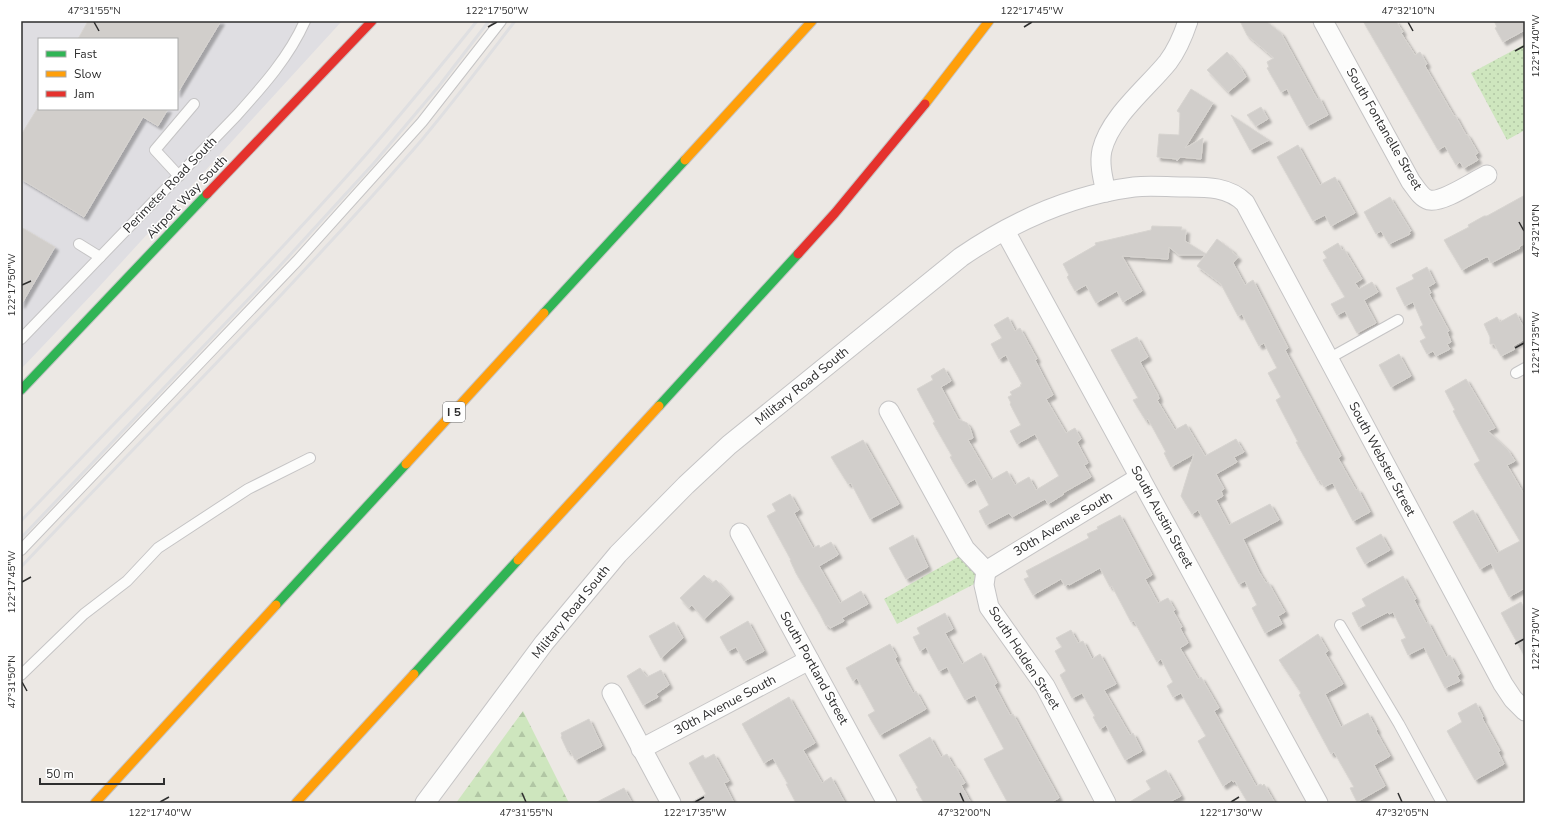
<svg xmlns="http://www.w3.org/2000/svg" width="1546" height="824" viewBox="0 0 1546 824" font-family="'Nunito Sans',sans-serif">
  <defs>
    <pattern id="grass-dots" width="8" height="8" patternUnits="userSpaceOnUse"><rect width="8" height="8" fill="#cee6be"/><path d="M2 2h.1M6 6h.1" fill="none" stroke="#b1c6a4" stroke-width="1.8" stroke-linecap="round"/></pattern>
    <pattern id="forest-firs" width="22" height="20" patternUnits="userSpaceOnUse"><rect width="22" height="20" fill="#cee6be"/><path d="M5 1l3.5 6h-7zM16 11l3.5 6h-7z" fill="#b1c6a4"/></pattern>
    <filter id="shadow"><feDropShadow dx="3.5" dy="3.5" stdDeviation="1" flood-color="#0004"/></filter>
  </defs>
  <rect width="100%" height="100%" fill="#ece8e4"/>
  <path fill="#dfdee2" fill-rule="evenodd" d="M21 21H342L98 288 21 369ZM39 39H177V109H39Z"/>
  <g fill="url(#grass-dots)">
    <polygon points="1525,44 1525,130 1507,140 1471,73"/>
    <polygon points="960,556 970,564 980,581 897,624 884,599"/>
  </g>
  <polygon fill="url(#forest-firs)" points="523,711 569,803 456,803"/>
  <g fill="#d1cecb" stroke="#d7d4d0" filter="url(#shadow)">
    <polygon points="88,21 221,21 177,94 177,39 78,39"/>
    <polygon points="1240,21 1266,21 1281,33 1317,99 1319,97 1328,115 1307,126 1287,89 1281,92 1267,68 1269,67 1267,62 1274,58 1247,35"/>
    <polygon points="1363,21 1396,21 1403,32 1401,33 1415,55 1420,52 1427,64 1425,66 1454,116 1455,115 1466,135 1467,134 1478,153 1475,155 1478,160 1464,168 1460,162 1456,165 1445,146 1438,150"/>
    <polygon points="1494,21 1525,21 1525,30 1503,42 1495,28 1497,27"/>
    <polygon points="1227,52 1241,68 1246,77 1228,92 1207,70"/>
    <polygon points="1191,89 1213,103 1185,148 1203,138 1201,159 1180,157 1177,161 1177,159 1157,157 1159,134 1179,135 1180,113 1177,111"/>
    <polygon points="1261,107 1268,119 1256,126 1247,115"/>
    <polygon points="37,109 168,109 158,126 143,117 84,217 21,179 21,135"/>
    <polygon points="1231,115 1269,140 1250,150"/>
    <polygon points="1298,145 1320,185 1335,177 1355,213 1331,226 1325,215 1313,221 1277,157"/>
    <polygon points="1525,195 1525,243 1519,247 1520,248 1491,263 1488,257 1486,257 1462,270 1444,240 1469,227 1468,225 1484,216 1487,216"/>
    <polygon points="1390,197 1411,231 1409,232 1410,234 1389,244 1381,231 1376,234 1364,212"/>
    <polygon points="1152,226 1182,227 1181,230 1186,230 1185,241 1206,254 1217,239 1233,251 1232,252 1238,257 1233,263 1245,285 1253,280 1288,348 1285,350 1341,456 1338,458 1356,490 1358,489 1370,512 1353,521 1334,485 1332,483 1324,487 1320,480 1318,481 1296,442 1298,442 1276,400 1281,397 1268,373 1277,368 1264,343 1259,346 1242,314 1238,316 1221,284 1197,266 1205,255 1179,255 1169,247 1168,259 1122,256 1142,291 1123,302 1117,291 1096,303 1086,285 1075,291 1067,277 1069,275 1063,264 1096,245 1095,243 1151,230"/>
    <polygon points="21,227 55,247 21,305"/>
    <polygon points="1338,243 1342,250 1344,249 1362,279 1355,283 1359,289 1372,282 1378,292 1364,300 1376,323 1357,333 1345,311 1337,315 1331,304 1345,297 1323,260 1327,258 1323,252"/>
    <polygon points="1427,267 1435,283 1428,287 1431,293 1429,294 1449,331 1447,332 1451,342 1447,344 1450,349 1436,356 1433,351 1427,354 1420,341 1426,338 1420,327 1423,325 1413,302 1405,306 1396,288 1414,279 1412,275"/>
    <polygon points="1516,313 1525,330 1525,339 1513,346 1515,349 1501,356 1494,344 1490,344 1490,337 1484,324 1497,317 1500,322"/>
    <polygon points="1008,317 1015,331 1020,328 1037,359 1035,360 1053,395 1046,399 1066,433 1075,428 1081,439 1077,442 1088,463 1084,465 1091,477 1063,493 1064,494 1048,504 1045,499 1012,517 1009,513 986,525 979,511 989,505 975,479 966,484 950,457 952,456 933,423 935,422 917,389 933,380 931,376 944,368 951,381 941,387 958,419 967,423 970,428 973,438 968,440 991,480 1007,471 1015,485 1029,477 1036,490 1059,476 1035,434 1017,444 1010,431 1021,425 1010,404 1011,403 1008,397 1012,395 1010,392 1021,386 1020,385 1022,384 1006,355 999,359 991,344 1002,338 994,325"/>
    <polygon points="1137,337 1148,357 1140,362 1158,395 1159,399 1157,400 1175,430 1186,424 1205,456 1236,439 1244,452 1234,457 1237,462 1216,474 1224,489 1221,491 1223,496 1216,500 1229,525 1270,504 1279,520 1243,539 1259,572 1266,583 1268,582 1285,612 1278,616 1282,624 1265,633 1252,608 1257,605 1245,581 1239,584 1198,510 1192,514 1181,496 1194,454 1171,467 1164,453 1166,452 1148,419 1146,421 1133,400 1138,398 1111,350"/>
    <polygon points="1399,354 1411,376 1391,387 1379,365"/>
    <polygon points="1466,379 1495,428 1488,431 1508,450 1515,461 1507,465 1525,496 1525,588 1509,597 1491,563 1480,569 1453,522 1473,510 1497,553 1520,541 1474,464 1480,461 1453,411 1455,410 1445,391"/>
    <polygon points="863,440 899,504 870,519 851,483 848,484 831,457"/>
    <polygon points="790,494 799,510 794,513 813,548 819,545 820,548 831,542 838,554 838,555 819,566 840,603 861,591 868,604 842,618 844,621 830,628 828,625 826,626 820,614 796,573 790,560 791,560 767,516 776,511 772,504"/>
    <polygon points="1120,515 1152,575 1145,579 1158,603 1168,598 1175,610 1173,611 1182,627 1180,628 1188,643 1180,648 1198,679 1201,677 1219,708 1214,711 1256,786 1261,784 1262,786 1264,784 1275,803 1248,803 1235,781 1233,782 1232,780 1223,786 1198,741 1206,736 1181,693 1173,697 1167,686 1173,682 1161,659 1157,662 1134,621 1131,622 1112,586 1110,587 1100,568 1069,585 1068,584 1065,586 1061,579 1033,595 1024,579 1029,577 1026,571 1089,538 1087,534 1098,529 1097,527"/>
    <polygon points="1381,534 1390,550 1365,564 1356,548"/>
    <polygon points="913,535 928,567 906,579 889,548"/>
    <polygon points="704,575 712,583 716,580 730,595 704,619 692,605 689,608 680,598"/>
    <polygon points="1403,576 1416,599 1414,600 1426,623 1428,622 1446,657 1450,655 1460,674 1457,676 1460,681 1445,688 1424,647 1408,655 1401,640 1406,638 1393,612 1389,614 1388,612 1359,627 1352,613 1366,606 1362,599"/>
    <polygon points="1521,602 1525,610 1525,657 1501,613"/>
    <polygon points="945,613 953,629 945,633 962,664 981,653 997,683 994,685 1010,715 1013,714 1059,798 1050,803 1008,803 984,759 1004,749 975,695 965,700 947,667 939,671 926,647 920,651 913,637 920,634 917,628"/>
    <polygon points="748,621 764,651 744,661 736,647 728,651 720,637"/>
    <polygon points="674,622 683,638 661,658 649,636"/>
    <polygon points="1071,630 1078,643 1083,641 1092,659 1100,654 1116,684 1104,690 1130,735 1133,733 1142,751 1125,760 1106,725 1100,729 1093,717 1095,716 1082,693 1072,698 1060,675 1066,671 1055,651 1062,647 1056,638"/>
    <polygon points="1318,634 1328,651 1325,653 1343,684 1325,694 1341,727 1368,713 1377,730 1376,731 1390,756 1374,765 1385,786 1357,802 1350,788 1354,787 1334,752 1331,754 1299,695 1301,693 1279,660"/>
    <polygon points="890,644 897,657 895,659 913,693 916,691 926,709 880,735 868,715 875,711 857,678 853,681 846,668"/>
    <polygon points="640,668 647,677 661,670 669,685 656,694 658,697 643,705 627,676"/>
    <polygon points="789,697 815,743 803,750 822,783 831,777 845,803 796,803 786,784 788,784 773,758 764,763 742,724"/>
    <polygon points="1476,703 1483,717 1482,718 1500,751 1498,752 1504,764 1475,780 1447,731 1462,722 1458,713"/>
    <polygon points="589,719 602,746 575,760 570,750 568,752 561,737 562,736 561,733"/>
    <polygon points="930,737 941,757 947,754 954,767 955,766 965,783 961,785 971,803 924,803 916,789 918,788 899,755"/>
    <polygon points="714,754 729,781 724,783 734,803 690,803 706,794 689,763 703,755 705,759"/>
    <polygon points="1166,770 1181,796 1168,803 1128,803 1151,789 1146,781"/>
    <polygon points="624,788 632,803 595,803"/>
  </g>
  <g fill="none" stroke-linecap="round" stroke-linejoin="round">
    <defs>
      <g id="lane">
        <polyline points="179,176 155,150 194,104"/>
        <polyline points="79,244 100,257"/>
        <path d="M21 339 237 115C263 86 289 57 305 21"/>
        <polyline points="1328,359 1398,320"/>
        <polyline points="1516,373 1525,368"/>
        <polyline points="21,550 297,261 422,122 501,21"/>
        <polyline points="1340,625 1399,724 1442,803"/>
        <polyline points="21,675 84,614 127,581 158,548 248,489 310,458"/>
      </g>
      <g id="street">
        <path d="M1323 21 1411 182C1416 188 1421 198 1429 200 1443 203 1474 181 1487 175"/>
        <path d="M1106 192C1103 179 1099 164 1102 150 1110 117 1147 88 1168 62 1177 50 1183 36 1188 21"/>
        <polyline points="1005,231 1318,803"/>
        <polyline points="889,411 965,549 986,571 984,585 989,607 1045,686 1106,803"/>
        <polyline points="740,533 887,803"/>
        <polyline points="986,571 1140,477"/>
        <polyline points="612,693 671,803"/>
        <polyline points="641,749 809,660"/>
        <path d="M425 803 544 643 618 554 686 485 729 445 961 257C1012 222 1072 195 1134 187 1150 185 1167 187 1183 187 1205 187 1228 186 1245 203L1503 684 1513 699 1525 711"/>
      </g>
      <g id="fast">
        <polyline points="544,313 685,160"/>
        <polyline points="21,390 207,194"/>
        <polyline points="659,406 798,254"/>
        <polyline points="276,605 406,464"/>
        <polyline points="414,674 518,560"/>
      </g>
      <g id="slow">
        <polyline points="925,104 989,21"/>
        <polyline points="685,160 812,21"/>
        <polyline points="406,464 544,313"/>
        <polyline points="518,560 659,406"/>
        <polyline points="95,803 276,605"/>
        <polyline points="296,803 414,674"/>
      </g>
      <g id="jam">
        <polyline points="207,194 372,21"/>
        <polyline points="798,254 835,213 925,104"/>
      </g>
    </defs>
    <use href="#lane" stroke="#c5c4c5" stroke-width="12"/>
    <use href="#street" stroke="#c5c4c5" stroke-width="21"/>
    <use href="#fast" stroke="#c5c4c5" stroke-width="11"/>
    <use href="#slow" stroke="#c5c4c5" stroke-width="11"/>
    <use href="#jam" stroke="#c5c4c5" stroke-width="11"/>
    <use href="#lane" stroke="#fcfcfb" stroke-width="10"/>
    <use href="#street" stroke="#fcfcfb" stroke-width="19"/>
    <use href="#fast" stroke="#30b455" stroke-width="9"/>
    <use href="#slow" stroke="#ff9f0a" stroke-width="9"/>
    <use href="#jam" stroke="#e5322d" stroke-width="9"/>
    <g stroke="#dfdfe1" stroke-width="3">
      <path d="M21 521C127 409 236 300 339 185 387 132 432 77 477 21"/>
      <polyline points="21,538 278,268 374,163 439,86 489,21"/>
      <path d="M21 567C152 428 288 293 414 149 449 108 482 64 515 21"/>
    </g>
  </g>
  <path fill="none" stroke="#2e2e2e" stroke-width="1.5" d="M94 22 99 31M1408 22 1413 31M488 27 497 22M1024 27 1032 22M1515 51 1524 46M1519 222 1524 231M22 285 31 281M1515 348 1524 343M22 582 31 577M1515 644 1524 639M22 682 27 691M522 793 526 802M960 793 964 802M1398 793 1402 802M160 802 169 797M695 802 704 797M1231 802 1239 797"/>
  <g text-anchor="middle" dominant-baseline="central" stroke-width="3" stroke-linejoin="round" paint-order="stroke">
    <rect fill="#fff" stroke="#6d6d6d" stroke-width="1" x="443" y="402" width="22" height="20" rx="3"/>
    <g font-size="12" font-weight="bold" fill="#2e2e2e">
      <text x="454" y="412">I 5</text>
    </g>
    <g font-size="13" fill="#2e2e2e" stroke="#fff">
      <text transform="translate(1384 129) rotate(60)">South Fontanelle Street</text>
      <text transform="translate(170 185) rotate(-46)">Perimeter Road South</text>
      <text transform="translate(187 197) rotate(-46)">Airport Way South</text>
      <text transform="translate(802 386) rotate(-39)">Military Road South</text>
      <text transform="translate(1382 459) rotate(62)">South Webster Street</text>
      <text transform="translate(1162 517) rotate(61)">South Austin Street</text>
      <text transform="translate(1063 524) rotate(-31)">30th Avenue South</text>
      <text transform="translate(571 612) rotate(-51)">Military Road South</text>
      <text transform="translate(1024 658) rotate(57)">South Holden Street</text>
      <text transform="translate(814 668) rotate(61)">South Portland Street</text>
      <text transform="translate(725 705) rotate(-28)">30th Avenue South</text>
    </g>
  </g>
  <rect width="1546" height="824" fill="none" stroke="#ffffff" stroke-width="44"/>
  <rect x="38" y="38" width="140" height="72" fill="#ffffff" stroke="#ababab"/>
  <rect x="46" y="51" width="20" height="6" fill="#30b455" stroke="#ababab"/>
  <text x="74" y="58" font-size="12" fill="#2e2e2e">Fast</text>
  <rect x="46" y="71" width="20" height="6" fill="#ff9f0a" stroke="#ababab"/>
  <text x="74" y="78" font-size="12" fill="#2e2e2e">Slow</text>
  <rect x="46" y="91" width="20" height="6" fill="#e5322d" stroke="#ababab"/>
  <text x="74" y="98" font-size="12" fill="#2e2e2e">Jam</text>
  <path d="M40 778v6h124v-6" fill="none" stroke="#2e2e2e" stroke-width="2"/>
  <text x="46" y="778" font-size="12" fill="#2e2e2e" stroke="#ffffff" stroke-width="3" paint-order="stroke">50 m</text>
  <rect x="22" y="22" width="1502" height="780" fill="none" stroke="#2e2e2e" stroke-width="1.5"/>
  <g font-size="10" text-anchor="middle" fill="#2e2e2e">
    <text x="94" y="14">47°31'55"N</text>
    <text x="497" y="14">122°17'50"W</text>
    <text x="1032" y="14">122°17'45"W</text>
    <text x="1408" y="14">47°32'10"N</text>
    <text transform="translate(1535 46) rotate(-90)" y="4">122°17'40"W</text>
    <text transform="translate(1535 231) rotate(-90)" y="4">47°32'10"N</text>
    <text transform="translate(11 285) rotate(-90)" y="4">122°17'50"W</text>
    <text transform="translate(1535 343) rotate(-90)" y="4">122°17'35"W</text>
    <text transform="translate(11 582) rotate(-90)" y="4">122°17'45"W</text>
    <text transform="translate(1535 639) rotate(-90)" y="4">122°17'30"W</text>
    <text transform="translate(11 682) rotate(-90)" y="4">47°31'50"N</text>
    <text x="160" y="816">122°17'40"W</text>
    <text x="526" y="816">47°31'55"N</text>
    <text x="695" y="816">122°17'35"W</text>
    <text x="964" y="816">47°32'00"N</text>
    <text x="1231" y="816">122°17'30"W</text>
    <text x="1402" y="816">47°32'05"N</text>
  </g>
</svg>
